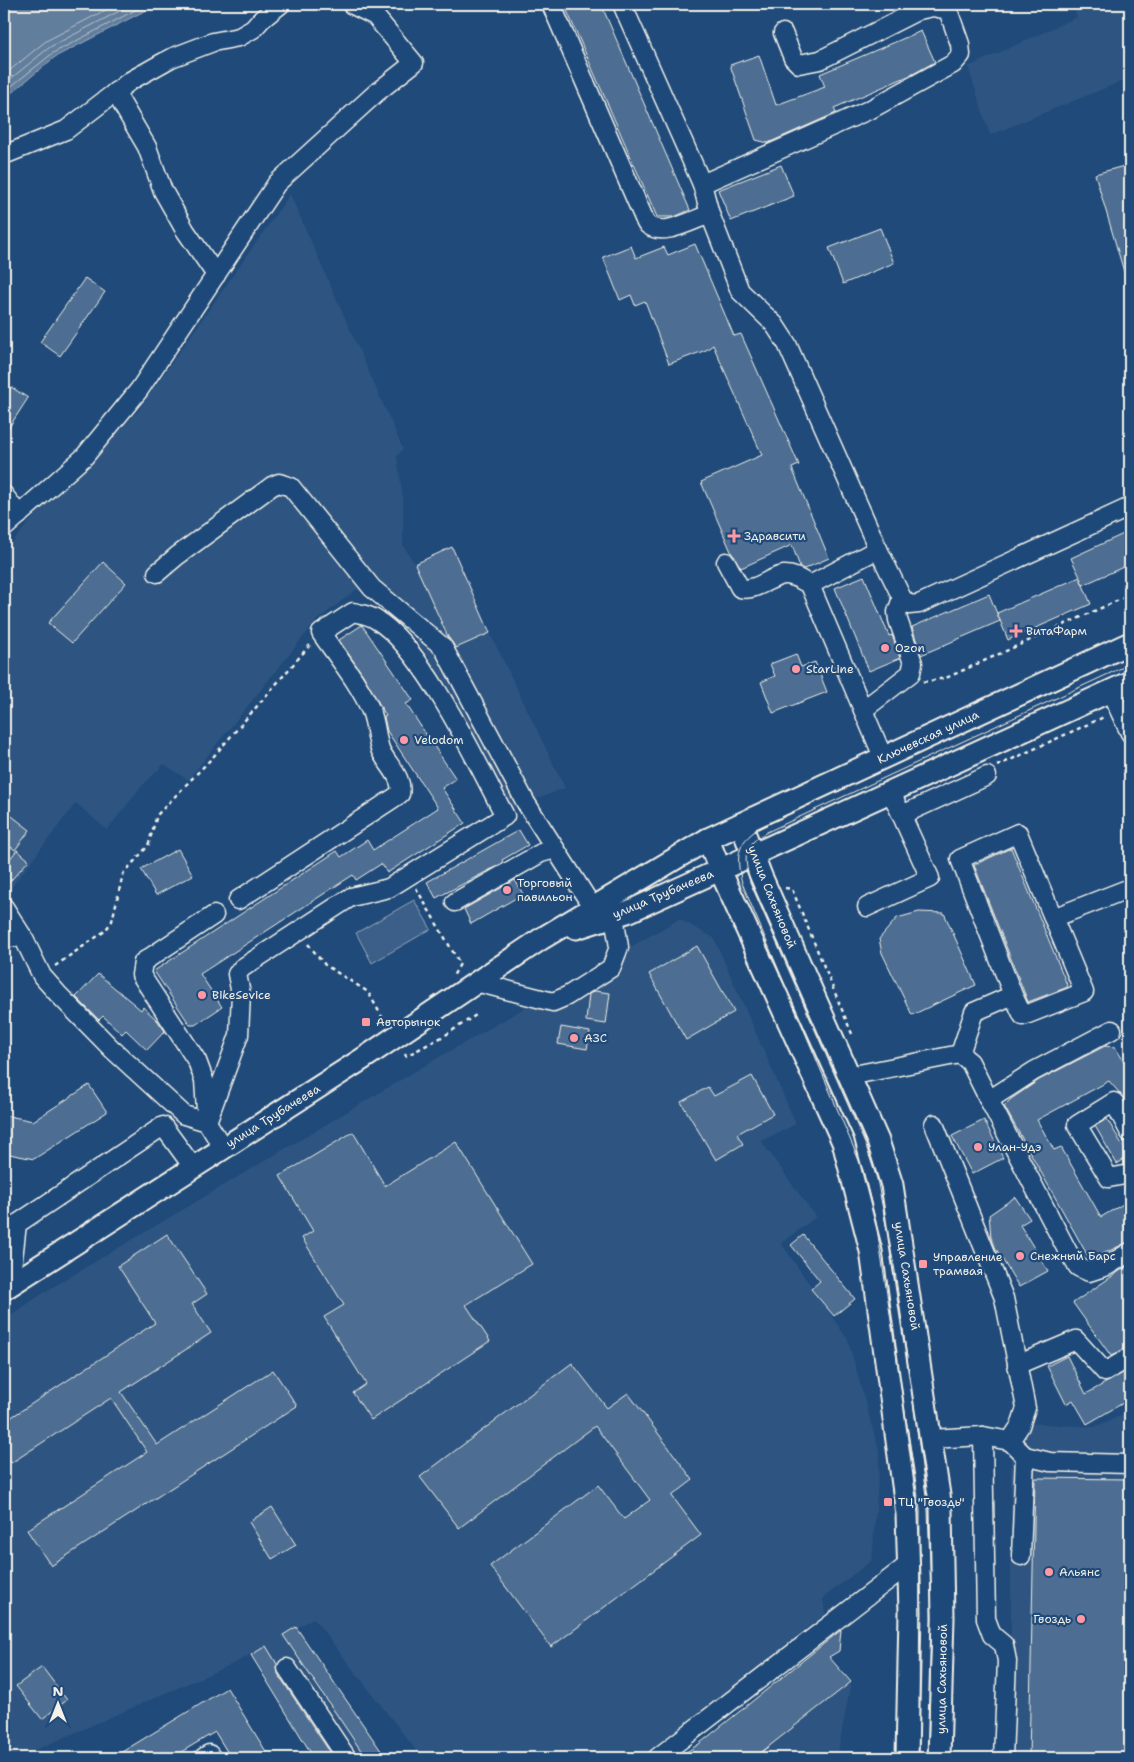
<svg xmlns="http://www.w3.org/2000/svg" width="1134" height="1762" viewBox="0 0 1134 1762" font-family="'Shantell Sans',sans-serif">
  <rect width="100%" height="100%" fill="#1f4a7a"/>
  <filter id="ink" filterUnits="userSpaceOnUse"><feTurbulence type="fractalNoise" baseFrequency=".02" numOctaves="2"/><feDisplacementMap in="SourceGraphic" scale="10" xChannelSelector="R" yChannelSelector="G"/><feConvolveMatrix kernelMatrix="1 2 1 2 8 2 1 2 1" color-interpolation-filters="sRGB"/></filter>
  <g filter="url(#ink)">
    <g fill="#2d5581">
      <polygon points="1072,4 1130,4 1130,78 990,135 968,67 1077,17"/>
      <polygon points="290,194 403,449 397,456 403,498 403,545 415,564 452,547 490,633 565,788 512,809 427,655 409,631 357,589 317,620 188,780 164,764 141,787 107,830 76,803 4,897 4,552 37,513 138,411"/>
      <polygon points="679,919 714,938 796,1124 761,1141 816,1217 781,1243 848,1340 880,1455 872,1560 823,1598 825,1614 640,1758 422,1758 313,1618 297,1628 386,1758 314,1758 251,1655 260,1649 237,1662 31,1752 13,1758 4,1743 4,1320 51,1288 429,1063"/>
      <polygon points="1130,1412 1130,1758 1011,1758 1011,1422 1094,1427"/>
      <polygon points="829,1657 851,1682 837,1758 711,1758"/>
    </g>
    <polygon fill="#3a5f88" stroke="#97a8b8" points="414,900 431,929 372,963 356,933"/>
    <polygon fill="#627e9d" stroke="#9cacbb" points="4,4 158,4 55,57 4,99"/>
    <g fill="none" stroke-linecap="round" stroke-linejoin="round">
      <g stroke="#bac3ca" stroke-width="1">
        <polyline points="4,75 46,41 117,4"/>
        <polyline points="4,84 50,47 133,4"/>
        <polyline points="4,92 53,53 147,4"/>
      </g>
    </g>
    <g fill="#4d6e92" stroke="#f4f1e8">
      <polygon points="564,4 601,4 690,210 674,217 657,217"/>
      <polygon points="921,31 935,62 913,74 834,108 836,113 768,143 756,140 730,65 759,55 776,105 825,87 820,74"/>
      <polygon points="781,165 794,196 731,221 718,190"/>
      <polygon points="1124,166 1130,188 1130,282 1127,282 1095,174"/>
      <polygon points="880,228 894,263 843,284 829,248"/>
      <polygon points="695,244 734,336 741,334 799,465 792,468 829,558 804,569 800,567 792,545 741,568 732,554 701,482 762,455 713,345 706,350 669,364 645,301 635,305 631,295 620,300 603,257 631,246 636,258 664,247 668,255"/>
      <polygon points="85,278 105,292 60,356 40,342"/>
      <polygon points="11,387 28,398 4,435 4,397"/>
      <polygon points="1130,531 1130,564 1083,585 1080,578 1091,604 1008,640 997,613 1080,577 1071,558"/>
      <polygon points="452,547 490,633 456,648 448,637 415,564"/>
      <polygon points="103,562 126,583 72,643 48,623"/>
      <polygon points="864,576 889,636 892,635 900,658 869,671 835,588"/>
      <polygon points="989,594 1000,621 921,655 912,627"/>
      <polygon points="362,625 413,700 406,704 456,779 442,788 465,823 387,873 381,864 356,880 353,875 200,974 222,1007 195,1025 190,1025 154,971 337,851 341,857 367,840 373,850 438,808 387,731 384,717 386,716 363,675 339,640"/>
      <polygon points="796,654 801,667 815,662 827,692 773,713 761,682 775,676 770,664"/>
      <polygon points="4,810 30,830 15,850 4,842"/>
      <polygon points="519,830 528,845 502,860 503,863 436,898 427,882"/>
      <polygon points="1011,848 1068,987 1028,1002 974,865"/>
      <polygon points="178,849 193,875 156,895 141,869"/>
      <polygon points="17,850 29,860 4,888 4,866"/>
      <polygon points="515,880 523,894 471,924 464,909"/>
      <polygon points="919,912 944,913 976,985 912,1015 882,953 879,939 897,918"/>
      <polygon points="697,946 734,1012 686,1040 649,974"/>
      <polygon points="98,974 141,1010 143,1007 157,1020 165,1031 147,1050 126,1030 122,1034 103,1016 99,1020 76,997"/>
      <polygon points="595,991 610,993 606,1024 586,1021 589,994"/>
      <polygon points="561,1027 590,1032 587,1049 558,1044"/>
      <polygon points="1105,1046 1115,1047 1130,1071 1130,1110 1123,1097 1109,1081 1037,1120 1054,1150 1061,1147 1101,1217 1130,1200 1130,1241 1090,1260 1004,1106 1011,1099 1039,1080"/>
      <polygon points="752,1076 773,1114 737,1134 743,1144 716,1160 681,1102 708,1087 714,1096"/>
      <polygon points="89,1085 107,1112 34,1159 4,1153 4,1115 33,1121"/>
      <polygon points="1107,1119 1129,1156 1117,1164 1095,1126"/>
      <polygon points="984,1120 1003,1158 972,1174 952,1136"/>
      <polygon points="353,1132 385,1186 456,1142 532,1264 466,1305 490,1341 371,1420 353,1393 366,1384 324,1317 344,1305 302,1238 313,1231 280,1176"/>
      <polygon points="1015,1197 1030,1219 1020,1225 1048,1271 1019,1287 996,1249 991,1237 989,1215"/>
      <polygon points="167,1234 207,1294 192,1304 211,1333 121,1392 157,1445 273,1370 297,1406 51,1566 27,1530 147,1452 111,1398 11,1463 4,1451 4,1422 155,1323 118,1266"/>
      <polygon points="803,1235 855,1299 834,1316 811,1289 820,1281 791,1245"/>
      <polygon points="1130,1264 1130,1346 1111,1356 1073,1303"/>
      <polygon points="1067,1356 1086,1394 1130,1369 1130,1399 1087,1424 1073,1400 1066,1404 1047,1366"/>
      <polygon points="572,1363 607,1408 628,1393 693,1480 672,1496 701,1535 551,1647 490,1566 598,1485 624,1519 650,1500 595,1426 459,1528 420,1477"/>
      <polygon points="1035,1478 1130,1479 1130,1758 1029,1758"/>
      <polygon points="272,1507 296,1545 272,1559 249,1522"/>
      <polygon points="296,1627 386,1758 366,1758 283,1635"/>
      <polygon points="841,1630 839,1651 829,1657 851,1682 754,1758 677,1758 699,1744"/>
      <polygon points="266,1646 277,1664 278,1674 334,1758 314,1758 251,1655"/>
      <polygon points="42,1667 67,1700 42,1719 16,1686"/>
      <polygon points="227,1688 270,1758 231,1758 215,1732 171,1758 112,1758"/>
    </g>
    <g fill="none" stroke-linecap="round" stroke-linejoin="round">
      <defs>
        <g id="minor">
          <path d="M551 4 646 223C661 239 692 220 710 214"/>
          <polyline points="622,4 702,184 710,214 740,291 774,324 787,344 878,549 902,598 909,605 919,604 1130,507"/>
          <polyline points="115,92 147,147 163,191 185,230 216,275"/>
          <polyline points="4,155 66,130 130,81 171,58 213,42 239,37 253,29 262,19 281,4"/>
          <polyline points="702,184 871,109 953,64 961,55 960,44 948,10 933,7 919,10 820,60 799,64 793,58 783,33"/>
          <polyline points="4,495 19,515"/>
          <polyline points="4,528 84,457 139,390 277,183 376,93 414,63 375,16 351,4"/>
          <path d="M726 562 740 588C756 592 769 577 784 575 793 574 803 581 810 585L883 757"/>
          <polyline points="157,573 177,556 272,486 279,483 291,487 372,588 443,647 526,803 593,908"/>
          <polyline points="810,585 878,549"/>
          <polyline points="1110,691 1130,733"/>
          <polyline points="863,710 911,673 913,663 898,620 897,612 902,598"/>
          <polyline points="902,815 987,776"/>
          <polyline points="455,902 541,853 555,849"/>
          <polyline points="4,907 23,937 42,976 58,994 112,1049 184,1115 207,1122 223,1148"/>
          <polyline points="867,907 930,878 891,792"/>
          <polyline points="1053,918 1130,888"/>
          <polyline points="4,938 23,937"/>
          <polyline points="476,982 553,1002 567,996 611,968 619,947 614,916"/>
          <polyline points="960,1054 974,1012 1013,995 1023,1016 1084,992 1018,833 960,859 1013,995"/>
          <polyline points="849,1076 960,1054 970,1062 989,1100 1034,1071 1112,1030"/>
          <polyline points="989,1100 1068,1252 1078,1267 1089,1272 1107,1266 1130,1252"/>
          <polyline points="206,1111 204,1080 197,1061 141,975 143,962 214,915"/>
          <path d="M207 1122 239 1035 241 994 237 974 242 968 351 897 389 888 505 816C478 765 423 646 375 619 369 615 360 614 353 612L321 633C338 658 359 683 371 711 376 723 376 737 380 749 386 764 404 777 400 794L238 900"/>
          <polyline points="1130,1133 1114,1102 1077,1125 1109,1178 1130,1174"/>
          <polyline points="10,1285 17,1224 163,1126 193,1167"/>
          <polyline points="1017,1365 1076,1340 1105,1372 1130,1357"/>
          <polyline points="983,1436 986,1619 992,1635 1004,1645 1007,1661 1003,1758"/>
          <polyline points="931,1439 983,1436 1010,1441 1020,1426 1026,1408 1004,1298 934,1124"/>
          <polyline points="1010,1441 1025,1456 1021,1556"/>
          <polyline points="1025,1456 1050,1462 1130,1464"/>
          <polyline points="287,1668 347,1758"/>
          <polyline points="203,1758 209,1754 212,1758"/>
          <polyline points="657,1758 909,1564"/>
        </g>
        <g id="major">
          <polyline points="741,824 761,876 878,1141 892,1185 941,1508 943,1618 939,1758"/>
          <polyline points="708,839 720,870 843,1142 871,1251 907,1514 910,1612 907,1758"/>
          <polyline points="576,928 630,911 1130,682"/>
          <polyline points="4,1289 364,1058 541,939 708,839 1130,643"/>
        </g>
      </defs>
      <use href="#minor" stroke="#f4f1e8" stroke-width="21"/>
      <use href="#major" stroke="#f4f1e8" stroke-width="25"/>
      <g stroke="#f4f1e8" stroke-width="2.5" stroke-dasharray="4 4" stroke-linecap="butt">
        <polyline points="923,682 946,678 1130,595"/>
        <polyline points="997,766 1106,716"/>
        <polyline points="416,888 460,964 453,976"/>
        <polyline points="785,888 792,889 852,1034"/>
        <polyline points="308,944 325,965 368,992 386,1024"/>
        <polyline points="55,966 105,931 112,921 123,874 148,846 157,815 213,757 310,645"/>
        <polyline points="405,1053 406,1056 444,1036 476,1015"/>
      </g>
      <use href="#minor" stroke="#1f4a7a" stroke-width="18"/>
      <use href="#major" stroke="#1f4a7a" stroke-width="21"/>
      <g stroke="#f4f1e8" stroke-width="1">
        <path d="M919 1758 920 1510 876 1222 863 1170 742 883C735 855 737 840 765 825L1130 656"/>
        <path d="M928 1758 932 1617 928 1510 895 1271 877 1179 866 1146 750 882C744 856 742 846 767 832L1130 664"/>
      </g>
    </g>
  </g>
  <g fill="#ff9aa2" stroke="#1f4a7a" stroke-width="2">
    <path d="M731.5 528.5h5v5h5v5h-5v5h-5v-5h-5v-5h5z"/>
    <path d="M1013.5 623.5h5v5h5v5h-5v5h-5v-5h-5v-5h5z"/>
    <circle cx="885" cy="648" r="5"/>
    <circle cx="796" cy="669" r="5"/>
    <circle cx="404" cy="740" r="5"/>
    <circle cx="507" cy="890" r="5"/>
    <circle cx="202" cy="995" r="5"/>
    <rect x="361" y="1017" width="10" height="10" rx="2.5"/>
    <circle cx="574" cy="1038" r="5"/>
    <circle cx="978" cy="1147" r="5"/>
    <circle cx="1020" cy="1256" r="5"/>
    <rect x="918" y="1259" width="10" height="10" rx="2.5"/>
    <rect x="883" y="1497" width="10" height="10" rx="2.5"/>
    <circle cx="1049" cy="1572" r="5"/>
    <circle cx="1081" cy="1619" r="5"/>
  </g>
  <g text-anchor="middle" dominant-baseline="central" stroke-width="4.5" stroke-linejoin="round" paint-order="stroke">
    <g font-size="12" fill="#f4f1e8" stroke="#1f4a7a" text-anchor="start">
      <text x="744" y="536">Здравсити</text>
      <text x="1026" y="631">ВитаФарм</text>
      <text x="895" y="648">Ozon</text>
      <text x="806" y="669">StarLine</text>
      <text x="414" y="740">Velodom</text>
      <text x="517" y="883">Торговый<tspan x="517" dy="14">павильон</tspan></text>
      <text x="212" y="995">BikeSevice</text>
      <text x="376" y="1022">Авторынок</text>
      <text x="584" y="1038">АЗС</text>
      <text x="988" y="1147">Улан-Удэ</text>
      <text x="1030" y="1256">Снежный Барс</text>
      <text x="933" y="1257">Управление<tspan x="933" dy="14">трамвая</tspan></text>
      <text x="898" y="1502">ТЦ "Гвоздь"</text>
      <text x="1059" y="1572">Альянс</text>
      <text x="1071" y="1619" text-anchor="end">Гвоздь</text>
    </g>
    <g font-size="12" fill="#f4f1e8" stroke="#1f4a7a">
      <text transform="translate(928 737) rotate(-25)">Ключевская улица</text>
      <text transform="translate(663 894) rotate(-23)">улица Трубачеева</text>
      <text transform="translate(772 897) rotate(68)">улица Сахьяновой</text>
      <text transform="translate(273 1116) rotate(-32)">улица Трубачеева</text>
      <text transform="translate(907 1276) rotate(81)">улица Сахьяновой</text>
      <text transform="translate(942 1679) rotate(-89)">улица Сахьяновой</text>
    </g>
  </g>
  <rect width="1134" height="1762" fill="none" stroke="#1f4a7a" stroke-width="20"/>
  <rect x="10" y="10" width="1114" height="1742" fill="none" stroke="#f4f1e8" stroke-width="2" filter="url(#ink)"/>
  <g transform="translate(58 1704)" stroke="#1f4a7a" stroke-width="4" paint-order="stroke">
  <path d="M0-4L9 19L0 12L-9 19Z" fill="#f4f1e8"/>
  <text y="-8" font-size="14" font-weight="bold" text-anchor="middle" fill="#f4f1e8">N</text>
  </g>
</svg>
